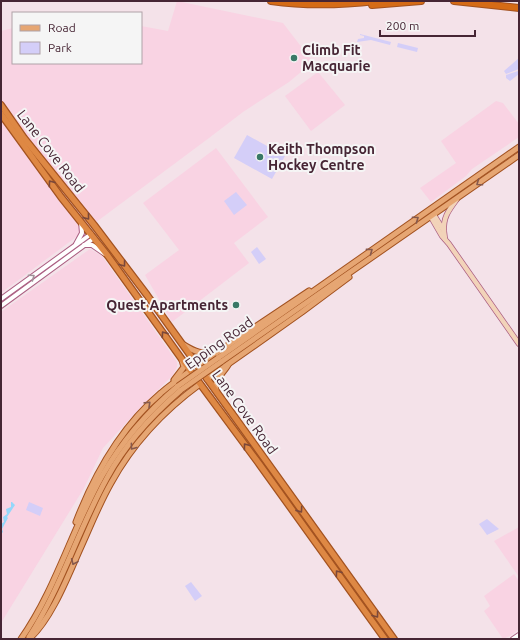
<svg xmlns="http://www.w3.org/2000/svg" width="520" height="640" viewBox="0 0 520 640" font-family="Ubuntu,sans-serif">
  <rect width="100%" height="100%" fill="#f4e2e9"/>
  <g fill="#f9d3e3">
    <polygon points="177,1 283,23 313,62 289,82 243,112 209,138 1,293 1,31 13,28 13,63 141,63 141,26 168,31"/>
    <polygon points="318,72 345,105 311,131 285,96"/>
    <polygon points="496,101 503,103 519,124 519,137 472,169 466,176 431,202 420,188 456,163 441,141"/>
    <polygon points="216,148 268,217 234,243 249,263 172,322 145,275 179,250 143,203"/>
    <polygon points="90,249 102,256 177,362 177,367 173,375 139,409 103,448 84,488 1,623 1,312"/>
    <polygon points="519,527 519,577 494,541"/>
    <polygon points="514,574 519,581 519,591 518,592 519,593 519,629 510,636 503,639 484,611 490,606 484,596"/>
  </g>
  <g fill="#d4cef8">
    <polygon points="360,34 391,42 390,45 371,40 357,42 358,39 364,38 364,36 360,35"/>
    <polygon points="398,43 418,48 417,52 397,47"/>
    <polygon points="519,58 519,69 506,74 504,71"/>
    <polygon points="518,71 519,74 510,81 506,78 506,75"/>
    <polygon points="247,135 285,156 272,179 234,158"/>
    <polygon points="236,192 247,205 234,215 224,201"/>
    <polygon points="257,247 266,259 259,264 251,252"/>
    <polygon points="29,502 43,508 40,516 26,510"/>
    <polygon points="487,519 499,529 487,535 479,524"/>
    <polygon points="191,582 202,596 195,601 185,586"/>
  </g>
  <polygon fill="#94d7fa" points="11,502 12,502 15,505 7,517 8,518 2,529 3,532 1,534 1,524 4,522 3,517 7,514 6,509 11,507"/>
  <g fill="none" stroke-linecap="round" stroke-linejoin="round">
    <defs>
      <g id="tertiary">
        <polyline points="76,244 82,233 81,222"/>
        <polyline points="84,245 92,245 105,254"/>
        <polyline points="1,299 91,234"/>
        <polyline points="1,306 94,238"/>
        <polyline points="513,639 519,635"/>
      </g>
      <g id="secondary">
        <polyline points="434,215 444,231 445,239"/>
        <polyline points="431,217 442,236 449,244 519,344"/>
        <path d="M444 231C443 217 449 210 457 199"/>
      </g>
      <g id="primary">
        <path d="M184 345C195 352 203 355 215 351"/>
        <polyline points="218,358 519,147"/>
        <polyline points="221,362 519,155"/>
        <polyline points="197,366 309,291"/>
        <polyline points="207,379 302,312 349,277"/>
        <polyline points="174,380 184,367 182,360"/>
        <path d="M216 390C213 381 224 372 228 365"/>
        <path d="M76 522C95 473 121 427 161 393 170 385 180 378 190 371"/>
        <path d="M29 637C61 588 78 530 107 478 125 444 151 416 181 390"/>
        <path d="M21 639C56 589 72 529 102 476 122 441 147 412 178 386"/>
        <path d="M29 639C51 620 68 576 80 549 90 527 99 504 111 483 133 443 163 411 200 384"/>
      </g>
      <g id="trunk">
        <polyline points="1,105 24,138 94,225 147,295 394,639"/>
        <polyline points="1,114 61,197 108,256 181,358 260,465 385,639"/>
      </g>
      <g id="motorway">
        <path d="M271 1C306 6 341 5 376 1"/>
        <polyline points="454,1 519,8"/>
        <polyline points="372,5 421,1"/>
      </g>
    </defs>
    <use href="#tertiary" stroke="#ab5f82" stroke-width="6"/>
    <use href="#secondary" stroke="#ab5f82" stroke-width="6"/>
    <use href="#primary" stroke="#a35220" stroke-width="7"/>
    <use href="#trunk" stroke="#a35220" stroke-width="8"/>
    <use href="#motorway" stroke="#a35220" stroke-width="8"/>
    <use href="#tertiary" stroke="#fff" stroke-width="4"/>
    <use href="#secondary" stroke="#f2d3b9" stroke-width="4.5"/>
    <use href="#primary" stroke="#e6a673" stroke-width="5"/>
    <use href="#trunk" stroke="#de8844" stroke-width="5.5"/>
    <use href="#motorway" stroke="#d56b16" stroke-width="6"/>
    <defs>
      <g id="primary-bridge">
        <polyline points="178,386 218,358"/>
        <polyline points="181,390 221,362"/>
      </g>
    </defs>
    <use href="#primary-bridge" stroke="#a35220" stroke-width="7" stroke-linecap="butt"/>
    <use href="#primary-bridge" stroke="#e6a673" stroke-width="5"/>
  </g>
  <defs><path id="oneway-chevron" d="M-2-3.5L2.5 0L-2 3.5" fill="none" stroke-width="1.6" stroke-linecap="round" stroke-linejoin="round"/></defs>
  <g stroke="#7b483a">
    <use href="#oneway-chevron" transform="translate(51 183) rotate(-126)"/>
    <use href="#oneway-chevron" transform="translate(87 217) rotate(51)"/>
    <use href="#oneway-chevron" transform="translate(123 264) rotate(53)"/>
    <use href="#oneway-chevron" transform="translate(164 334) rotate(-125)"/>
    <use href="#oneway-chevron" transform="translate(246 446) rotate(-127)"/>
    <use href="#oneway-chevron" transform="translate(300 510) rotate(55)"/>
    <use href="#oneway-chevron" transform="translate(338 573) rotate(-126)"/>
    <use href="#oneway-chevron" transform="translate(376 615) rotate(53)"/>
  </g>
  <g stroke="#86594d">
    <use href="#oneway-chevron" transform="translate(479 183) rotate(145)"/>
    <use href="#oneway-chevron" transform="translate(416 219) rotate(-35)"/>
    <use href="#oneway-chevron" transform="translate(370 251) rotate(-36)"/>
    <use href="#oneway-chevron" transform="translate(148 404) rotate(-44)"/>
    <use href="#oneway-chevron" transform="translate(133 447) rotate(127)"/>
    <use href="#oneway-chevron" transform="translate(74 562) rotate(114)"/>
  </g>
  <use stroke="#a2929a" href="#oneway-chevron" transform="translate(32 277) rotate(-35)"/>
  <g fill="#397866" stroke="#f5f5f5" stroke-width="1.5">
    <circle cx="294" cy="58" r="4"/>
    <circle cx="260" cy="157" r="4"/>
    <circle cx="236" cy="305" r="4"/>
  </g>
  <g text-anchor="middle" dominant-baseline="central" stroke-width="4" stroke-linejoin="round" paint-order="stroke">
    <g font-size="14" font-weight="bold" fill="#462534" stroke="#f5f5f5" text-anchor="start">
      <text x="302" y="50">Climb Fit<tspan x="302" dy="16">Macquarie</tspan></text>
      <text x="268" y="149">Keith Thompson<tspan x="268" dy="16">Hockey Centre</tspan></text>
      <text x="228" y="305" text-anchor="end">Quest Apartments</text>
    </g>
    <g font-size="14" fill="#462534" stroke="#f5f5f5">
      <text transform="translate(51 151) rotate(52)">Lane Cove Road</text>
      <text transform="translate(219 343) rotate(-35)">Epping Road</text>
      <text transform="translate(245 412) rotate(54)">Lane Cove Road</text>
    </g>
  </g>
  <rect width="520" height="640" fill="none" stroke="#462534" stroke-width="4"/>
  <rect x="12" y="12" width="130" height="52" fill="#f5f5f5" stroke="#afa2a8"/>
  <rect x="20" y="25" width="20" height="6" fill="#e6a673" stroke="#afa2a8"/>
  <text x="48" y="32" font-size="12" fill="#462534">Road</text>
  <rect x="20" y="42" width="20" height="12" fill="#d4cef8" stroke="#afa2a8"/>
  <text x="48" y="52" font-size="12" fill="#462534">Park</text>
  <path d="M380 30v6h95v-6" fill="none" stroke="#462534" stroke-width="2"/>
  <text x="386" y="30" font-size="12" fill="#462534" stroke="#f5f5f5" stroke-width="3" paint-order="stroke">200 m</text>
</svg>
